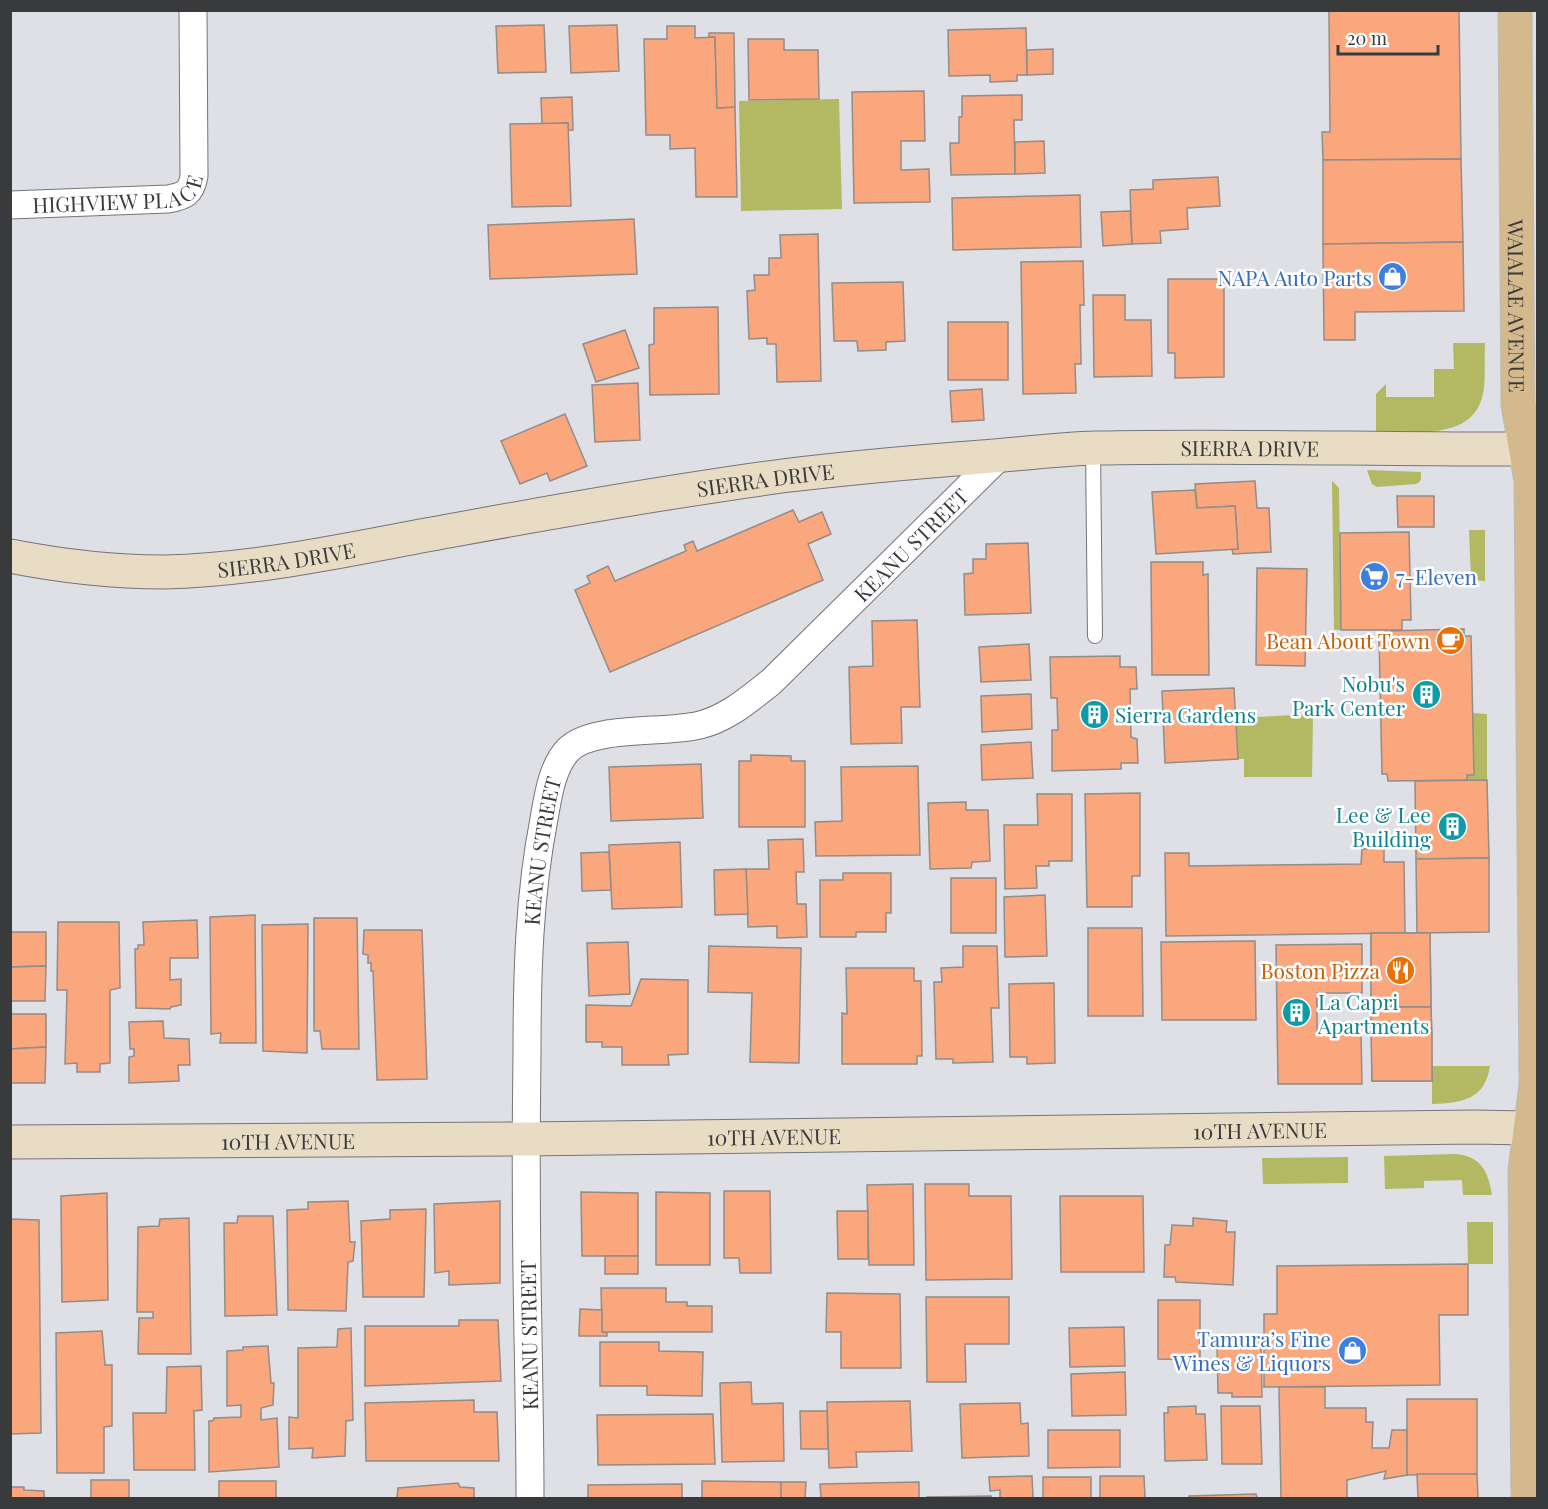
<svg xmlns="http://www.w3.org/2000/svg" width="1548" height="1509" viewBox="0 0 1548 1509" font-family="'Playfair Display',serif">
  <rect width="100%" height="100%" fill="#dfdfe6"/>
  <g fill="#b3b862">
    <polygon points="839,99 842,209 741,211 739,101"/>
    <path d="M1453 343H1485C1484 359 1486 378 1483 394 1473 442 1412 431 1376 431V394L1386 384V397H1434V369H1454Z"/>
    <path d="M1367 470 1421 472C1421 477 1422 482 1416 484L1377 487 1372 484Z"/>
    <polygon points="1332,481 1339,488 1341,630 1334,630"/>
    <polygon points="1469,530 1485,530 1485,581 1474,580 1471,577"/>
    <polygon points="1472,713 1487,714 1487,780 1467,780"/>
    <polygon points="1313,714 1312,777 1244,777 1244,759 1238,759 1236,718"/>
    <path d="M1432 1066H1490C1485 1100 1461 1103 1432 1104Z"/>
    <path d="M1455 1154C1481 1156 1488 1171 1492 1195H1463L1462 1180 1424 1181V1188L1385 1189 1384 1156Z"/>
    <polygon points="1348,1157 1348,1183 1263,1184 1262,1158"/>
    <polygon points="1467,1222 1493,1222 1493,1264 1468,1264"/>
  </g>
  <g fill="#faa77e" stroke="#938c89" stroke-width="1.5">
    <polygon points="1329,10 1459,10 1461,159 1323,160 1322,132 1330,132"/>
    <polygon points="544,25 546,72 498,73 496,26"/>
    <polygon points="617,25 619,71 571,73 569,26"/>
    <polygon points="667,26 695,26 695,38 715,37 717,108 735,107 737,197 696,197 695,148 670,149 670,135 646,135 644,39 667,39"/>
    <polygon points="1026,28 1027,75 1017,75 1017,81 990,82 990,75 949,76 948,30"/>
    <polygon points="709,33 734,33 735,107 717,108 715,37 709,37"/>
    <polygon points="748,39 784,39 784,50 818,50 819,99 749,100"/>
    <polygon points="1053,49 1053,74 1027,75 1027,50"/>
    <polygon points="924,91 925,141 901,141 901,170 929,169 930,202 854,203 852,92"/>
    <polygon points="1022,95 1022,120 1014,120 1015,174 951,175 950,143 959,143 959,117 962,117 962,96"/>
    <polygon points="572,97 573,130 568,130 568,123 542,124 541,98"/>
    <polygon points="568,123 571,206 512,207 510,124"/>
    <polygon points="1044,141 1045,173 1015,174 1015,142"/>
    <polygon points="1461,159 1463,242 1323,244 1323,160"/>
    <polygon points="1218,177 1220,206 1187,208 1188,229 1160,231 1161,243 1132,244 1130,190 1153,189 1153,180"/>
    <polygon points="1080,195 1081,247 953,250 952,198"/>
    <polygon points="1130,211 1132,244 1103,246 1101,212"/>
    <polygon points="634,219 637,274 490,279 488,225"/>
    <polygon points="818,234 821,381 777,382 776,344 767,344 767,338 749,339 747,291 755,290 754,275 769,275 769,258 781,258 780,235"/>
    <polygon points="1463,242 1464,311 1355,312 1355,340 1324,340 1323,244"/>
    <polygon points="1083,261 1084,305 1080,305 1081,364 1075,364 1076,393 1023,394 1021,262"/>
    <polygon points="1168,279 1224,279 1224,377 1175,378 1175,353 1168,353"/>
    <polygon points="903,282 905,341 886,342 886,350 858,351 857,341 834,341 832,283"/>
    <polygon points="1093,295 1125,295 1125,320 1151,320 1152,376 1094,377"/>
    <polygon points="718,307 719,394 650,395 649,345 654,344 654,308"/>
    <rect x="948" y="322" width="60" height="58"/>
    <polygon points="625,330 639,368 596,382 583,344"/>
    <polygon points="638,383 640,440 595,442 592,385"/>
    <polygon points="982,389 984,420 952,422 950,391"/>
    <polygon points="565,414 587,466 550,481 547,473 520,484 501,441"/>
    <polygon points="1255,481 1257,508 1269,508 1271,552 1233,554 1232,549 1238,549 1235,506 1197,508 1195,484"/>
    <polygon points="1195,490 1197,508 1235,506 1238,549 1156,554 1152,492"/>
    <polygon points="1397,496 1434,496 1434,527 1398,527"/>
    <polygon points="793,510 799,522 822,512 831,534 808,544 823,580 610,672 575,590 590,583 587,576 608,566 615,581 686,551 684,545 693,541 697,551"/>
    <polygon points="1409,532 1411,620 1402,620 1402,630 1341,630 1340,533"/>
    <polygon points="1028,543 1031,613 965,615 964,574 973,573 973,559 986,559 986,544"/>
    <polygon points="1151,562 1203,562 1203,575 1208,574 1209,675 1152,675"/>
    <polygon points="1257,568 1307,569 1305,666 1256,665"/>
    <polygon points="917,620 920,707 901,707 902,743 851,744 849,667 873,666 872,621"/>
    <polygon points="1464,629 1464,636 1471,636 1474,775 1467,775 1467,780 1388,781 1387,774 1382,774 1379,637 1385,637 1385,631"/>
    <polygon points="1029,644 1031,680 981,682 979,647"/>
    <polygon points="1120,656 1120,667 1136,667 1137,689 1130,689 1131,737 1137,739 1138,763 1121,763 1121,769 1052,771 1052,730 1058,730 1057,698 1051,698 1050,657"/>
    <polygon points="1234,688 1238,759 1165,763 1162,691"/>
    <polygon points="1031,694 1032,729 982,732 981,696"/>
    <polygon points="1031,742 1033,778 982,780 981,745"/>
    <polygon points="751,755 791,756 791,761 805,761 805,827 739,827 739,761 751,761"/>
    <polygon points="701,764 703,818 611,821 609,767"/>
    <polygon points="918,766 920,855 816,856 815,822 842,821 841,767"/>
    <polygon points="1487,780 1489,858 1416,859 1415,781"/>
    <polygon points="1140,793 1140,876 1132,876 1132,907 1087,907 1085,794"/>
    <polygon points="1037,794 1072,794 1072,861 1049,861 1049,866 1036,866 1037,888 1005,889 1004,825 1038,825"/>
    <polygon points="966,802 966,810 988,810 990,861 972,862 971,868 930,869 928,803"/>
    <polygon points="803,839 804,872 796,872 797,904 806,904 807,937 777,938 777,926 748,927 746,869 769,869 768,840"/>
    <polygon points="680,842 682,907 612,909 609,845"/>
    <polygon points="1384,848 1384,862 1404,862 1405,933 1166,936 1165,853 1189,853 1189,866 1361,864 1362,849"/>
    <polygon points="609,852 611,890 582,891 581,853"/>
    <polygon points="1489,858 1489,932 1417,933 1416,859"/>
    <polygon points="746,869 748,914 715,915 714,870"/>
    <polygon points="843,873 891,873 891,913 886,913 886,932 856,932 856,937 820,937 820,880 843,880"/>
    <rect x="951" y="878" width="45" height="55"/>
    <polygon points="1045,895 1047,956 1005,957 1004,897"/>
    <polygon points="255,915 256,1043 220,1043 221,1033 211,1034 210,917"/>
    <polygon points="314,918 357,918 359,1049 322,1049 320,1031 314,1031"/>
    <polygon points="197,920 198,958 170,958 170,980 181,979 181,1005 171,1007 170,1009 136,1008 135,949 138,949 138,945 144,945 143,922"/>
    <polygon points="58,922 119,922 120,988 110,990 110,1063 100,1064 100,1072 77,1072 77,1063 65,1064 67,990 57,990"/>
    <polygon points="308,924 307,1053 263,1051 262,925"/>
    <polygon points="1088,928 1142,928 1143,1016 1088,1016"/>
    <polygon points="364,930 422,930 427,1079 377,1080 373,971 371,971 371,963 368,963 368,955 363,954"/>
    <polygon points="10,932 46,932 46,966 10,967"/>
    <polygon points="1371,933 1430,933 1432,1081 1372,1081"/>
    <polygon points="1371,933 1430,933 1431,1007 1371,1007"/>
    <polygon points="1255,941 1256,1020 1162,1020 1161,942"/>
    <polygon points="628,942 630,994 589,996 587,943"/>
    <polygon points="1362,944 1362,993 1317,993 1317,1034 1361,1034 1362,1084 1278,1084 1276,945"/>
    <polygon points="709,946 801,948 799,1063 750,1062 752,993 708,992"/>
    <polygon points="963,946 997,946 999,1008 991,1008 993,1062 953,1063 953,1059 936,1059 934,982 942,982 941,968 963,967"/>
    <polygon points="46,966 45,1001 10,1001 10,967"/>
    <polygon points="846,968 914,968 914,981 921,981 922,1056 917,1056 917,1064 842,1064 842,1013 847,1014"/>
    <polygon points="641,979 688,980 688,1054 668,1055 669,1065 622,1065 622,1047 602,1047 602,1042 586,1042 586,1005 631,1006"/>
    <polygon points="1054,983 1055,1063 1027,1064 1027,1057 1010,1057 1009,984"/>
    <polygon points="1371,1007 1431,1007 1432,1033 1371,1034"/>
    <polygon points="10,1014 46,1014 46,1047 10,1049"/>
    <polygon points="163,1021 164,1038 189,1039 190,1065 178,1065 179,1081 129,1083 129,1057 134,1056 134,1049 130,1049 129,1022"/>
    <polygon points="1432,1033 1432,1081 1372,1081 1371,1034"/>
    <polygon points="46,1047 45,1083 10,1083 10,1049"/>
    <polygon points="913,1184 914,1265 869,1265 867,1185"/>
    <polygon points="925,1184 969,1184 969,1196 1011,1196 1012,1279 926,1280"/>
    <polygon points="724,1191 770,1191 771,1273 740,1273 739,1258 724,1258"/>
    <polygon points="581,1192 638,1193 638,1256 582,1256"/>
    <polygon points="656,1192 710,1193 710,1265 656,1265"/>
    <polygon points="107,1193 108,1300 62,1302 61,1196"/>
    <polygon points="1060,1196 1143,1196 1144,1272 1061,1272"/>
    <polygon points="348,1201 350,1242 355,1242 353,1261 348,1262 346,1311 288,1310 287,1210 308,1209 308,1202"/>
    <polygon points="500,1201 500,1283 449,1285 449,1271 435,1273 434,1204"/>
    <polygon points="426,1209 424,1297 363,1297 361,1221 390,1219 390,1210"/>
    <polygon points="837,1211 868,1211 868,1259 838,1259"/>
    <polygon points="238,1216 273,1216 277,1315 225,1316 224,1223 237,1223"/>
    <polygon points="189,1218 191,1354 138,1354 139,1318 153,1318 153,1312 137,1312 138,1227 159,1226 160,1219"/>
    <polygon points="1193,1218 1227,1221 1226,1232 1235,1232 1233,1285 1176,1282 1175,1277 1164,1277 1165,1245 1170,1245 1172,1225 1193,1226"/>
    <polygon points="10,1219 39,1220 41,1433 10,1434"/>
    <rect x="605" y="1256" width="33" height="18"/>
    <polygon points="1468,1264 1468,1315 1439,1315 1440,1385 1264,1387 1264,1314 1277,1314 1277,1266"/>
    <polygon points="601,1288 666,1288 666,1302 687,1302 687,1306 712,1306 712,1332 602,1332"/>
    <polygon points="827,1293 900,1294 901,1368 841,1368 841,1332 826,1332"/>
    <polygon points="926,1297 1009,1297 1009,1344 965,1344 966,1382 927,1382"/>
    <polygon points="1158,1300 1200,1300 1200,1360 1158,1359"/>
    <polygon points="580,1309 602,1310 602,1332 607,1333 607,1336 579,1336"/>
    <polygon points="459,1320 498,1320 501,1381 365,1386 365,1326 459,1326"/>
    <polygon points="1124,1327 1125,1366 1070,1367 1069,1328"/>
    <polygon points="351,1328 353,1420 346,1421 345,1456 312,1458 313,1448 289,1449 289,1417 298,1418 298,1348 337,1347 338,1329"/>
    <polygon points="102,1331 105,1365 112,1365 112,1426 104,1427 104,1473 57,1473 56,1333"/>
    <polygon points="1261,1337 1262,1397 1232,1397 1232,1393 1218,1393 1217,1344 1222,1344 1222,1338"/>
    <polygon points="600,1342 659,1342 659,1351 703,1352 702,1396 647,1395 647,1386 600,1386"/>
    <polygon points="268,1346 271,1383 274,1383 273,1405 261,1408 261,1420 277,1418 279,1467 209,1472 209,1421 213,1421 214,1418 241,1417 241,1405 227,1406 227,1351 243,1350 243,1347"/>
    <polygon points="201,1366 202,1410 194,1411 195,1470 134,1470 133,1413 166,1413 167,1367"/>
    <polygon points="1125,1372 1126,1415 1072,1416 1071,1374"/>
    <polygon points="751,1382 752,1404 783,1403 784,1461 722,1462 720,1383"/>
    <polygon points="1279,1387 1325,1387 1325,1408 1366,1408 1366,1422 1373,1422 1372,1448 1389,1448 1392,1430 1407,1430 1407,1475 1384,1479 1386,1471 1347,1480 1347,1498 1281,1498"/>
    <polygon points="1407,1399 1477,1399 1477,1474 1407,1475"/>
    <polygon points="474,1400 474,1412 497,1412 499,1461 366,1461 365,1403"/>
    <polygon points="910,1401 912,1451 856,1452 857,1467 829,1468 827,1402"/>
    <polygon points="1020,1403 1021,1424 1028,1423 1029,1456 962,1458 960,1404"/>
    <polygon points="1196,1406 1196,1414 1205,1414 1207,1460 1165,1461 1164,1413 1168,1413 1168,1407"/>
    <polygon points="1221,1406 1260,1406 1262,1464 1222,1464"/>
    <polygon points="800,1411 827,1411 828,1449 801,1449"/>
    <polygon points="713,1414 715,1464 598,1465 597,1415"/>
    <polygon points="1048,1430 1120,1430 1120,1467 1048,1468"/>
    <polygon points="1417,1474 1477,1474 1478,1498 1418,1498"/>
    <polygon points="1032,1476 1033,1498 1000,1498 1000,1490 990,1491 989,1477"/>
    <polygon points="1100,1476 1144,1476 1145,1498 1100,1498"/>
    <rect x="1043" y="1477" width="48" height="21"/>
    <rect x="91" y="1480" width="38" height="18"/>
    <rect x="219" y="1481" width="57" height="17"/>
    <polygon points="702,1481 781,1482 781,1498 702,1498"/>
    <polygon points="781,1482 806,1482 805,1498 781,1498"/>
    <polygon points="919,1482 919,1498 821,1498 820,1484"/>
    <polygon points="458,1483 460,1487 474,1488 474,1498 397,1498 398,1488"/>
    <polygon points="682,1484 682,1498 588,1498 588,1485"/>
    <polygon points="10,1487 24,1487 24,1490 44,1491 44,1498 10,1498"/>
    <polygon points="1256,1494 1257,1498 1189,1498 1189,1496"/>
    <polygon points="991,1496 991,1498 927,1498 927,1497"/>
  </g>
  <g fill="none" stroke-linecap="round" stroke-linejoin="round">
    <defs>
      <polyline id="lane" points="1093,448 1095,636"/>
      <g id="street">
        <path id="s1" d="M10 205 168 199C185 196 191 193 194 176L193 10"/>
        <path id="s2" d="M530 1498C530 1423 528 1348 527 1273 526 1200 526 1126 527 1053 527 974 529 896 544 819 548 796 552 767 568 750 592 725 665 734 700 725 728 718 749 699 771 682L1001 455"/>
      </g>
      <g id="secondary">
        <path id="s3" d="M10 556C61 566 112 572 164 572 262 570 358 547 454 530 563 510 672 491 782 476 848 468 915 462 982 457 1020 454 1059 449 1097 448 1244 445 1391 450 1538 449"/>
        <path id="s4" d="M10 1142 525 1139 1474 1127 1532 1128"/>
      </g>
      <g id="primary">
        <path id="s5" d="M1515 10 1518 404 1531 481 1536 1085 1525 1170 1528 1498"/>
      </g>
    </defs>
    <use href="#lane" stroke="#74747b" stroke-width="16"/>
    <use href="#street" stroke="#74747b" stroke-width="29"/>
    <use href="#secondary" stroke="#74747b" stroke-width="35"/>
    <use href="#primary" stroke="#bcbcbd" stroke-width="35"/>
    <use href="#lane" stroke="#fff" stroke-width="14"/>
    <use href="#street" stroke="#fff" stroke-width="27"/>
    <use href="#secondary" stroke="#e9dcc5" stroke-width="33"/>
    <use href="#primary" stroke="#d3b98c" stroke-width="33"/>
  </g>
  <defs>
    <symbol id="shop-disc" viewBox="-11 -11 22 22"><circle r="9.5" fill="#3f7fe0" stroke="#fff"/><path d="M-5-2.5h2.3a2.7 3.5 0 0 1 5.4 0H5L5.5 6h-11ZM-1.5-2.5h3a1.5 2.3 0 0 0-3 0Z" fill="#fff"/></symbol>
    <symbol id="supermarket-disc" viewBox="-11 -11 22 22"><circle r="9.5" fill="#3f7fe0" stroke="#fff"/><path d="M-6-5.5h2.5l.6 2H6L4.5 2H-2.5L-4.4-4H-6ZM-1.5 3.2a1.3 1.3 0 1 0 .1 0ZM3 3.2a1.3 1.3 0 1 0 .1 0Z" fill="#fff"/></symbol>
    <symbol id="cafe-disc" viewBox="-11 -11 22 22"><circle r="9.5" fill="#e8710a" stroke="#fff"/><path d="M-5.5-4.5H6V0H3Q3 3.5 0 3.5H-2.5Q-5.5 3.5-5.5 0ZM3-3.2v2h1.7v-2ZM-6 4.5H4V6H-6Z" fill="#fff"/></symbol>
    <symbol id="building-disc" viewBox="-11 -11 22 22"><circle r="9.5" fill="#0f9aa8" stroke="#fff"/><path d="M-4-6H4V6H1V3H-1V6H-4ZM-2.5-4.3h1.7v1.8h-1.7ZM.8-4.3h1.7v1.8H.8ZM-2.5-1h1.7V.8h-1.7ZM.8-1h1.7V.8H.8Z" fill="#fff"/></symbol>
    <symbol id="restaurant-disc" viewBox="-11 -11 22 22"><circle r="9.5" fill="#e8710a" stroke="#fff"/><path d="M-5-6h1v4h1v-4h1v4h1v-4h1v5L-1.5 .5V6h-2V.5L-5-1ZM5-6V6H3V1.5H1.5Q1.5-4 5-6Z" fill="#fff"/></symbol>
  </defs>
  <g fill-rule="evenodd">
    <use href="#shop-disc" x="1376" y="260" width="33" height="33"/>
    <use href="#supermarket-disc" x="1358" y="560" width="33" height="33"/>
    <use href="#cafe-disc" x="1434" y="624" width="33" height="33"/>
    <use href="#building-disc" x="1410" y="678" width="33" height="33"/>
    <use href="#building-disc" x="1078" y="698" width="33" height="33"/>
    <use href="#building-disc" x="1436" y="810" width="33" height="33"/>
    <use href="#restaurant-disc" x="1384" y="954" width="33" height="33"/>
    <use href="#building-disc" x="1280" y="996" width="33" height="33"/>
    <use href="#shop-disc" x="1336" y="1334" width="33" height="33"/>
  </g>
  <g text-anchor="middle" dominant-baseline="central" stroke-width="5" stroke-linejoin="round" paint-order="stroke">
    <g font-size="21" fill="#393a3c" stroke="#fff">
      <text stroke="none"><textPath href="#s1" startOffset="110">HIGHVIEW PLACE</textPath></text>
      <text stroke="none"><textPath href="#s5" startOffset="296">WAIALAE AVENUE</textPath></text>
      <text stroke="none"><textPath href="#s3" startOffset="1250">SIERRA DRIVE</textPath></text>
      <text stroke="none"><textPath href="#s3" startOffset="764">SIERRA DRIVE</textPath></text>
      <text stroke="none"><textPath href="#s2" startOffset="1170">KEANU STREET</textPath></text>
      <text stroke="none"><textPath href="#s3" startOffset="278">SIERRA DRIVE</textPath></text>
      <text stroke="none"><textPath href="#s2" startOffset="648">KEANU STREET</textPath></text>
      <text stroke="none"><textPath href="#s4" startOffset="1250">10TH AVENUE</textPath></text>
      <text stroke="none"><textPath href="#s4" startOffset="764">10TH AVENUE</textPath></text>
      <text stroke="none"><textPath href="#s4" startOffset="278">10TH AVENUE</textPath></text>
      <text transform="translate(528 1335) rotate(-91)">KEANU STREET</text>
    </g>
    <g font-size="21" fill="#366cbe" stroke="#fff" text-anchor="end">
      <text x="1372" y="277">NAPA Auto Parts</text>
      <text x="1396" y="576" text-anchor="start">7-Eleven</text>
      <text x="1331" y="1338">Tamura’s Fine<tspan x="1331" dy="24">Wines &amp; Liquors</tspan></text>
    </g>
    <g font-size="21" fill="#c56008" stroke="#fff" text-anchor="end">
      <text x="1430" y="640">Bean About Town</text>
      <text x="1380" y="970">Boston Pizza</text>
    </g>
    <g font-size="21" fill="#0d838f" stroke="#fff" text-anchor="end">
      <text x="1405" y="683">Nobu's<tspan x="1405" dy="24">Park Center</tspan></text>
      <text x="1115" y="714" text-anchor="start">Sierra Gardens</text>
      <text x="1431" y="814">Lee &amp; Lee<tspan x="1431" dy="24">Building</tspan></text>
      <text x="1318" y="1001" text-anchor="start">La Capri<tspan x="1318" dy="24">Apartments</tspan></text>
    </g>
  </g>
  <rect width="1548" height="1509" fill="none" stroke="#393a3c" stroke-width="24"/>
  <path d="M1338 45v9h100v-9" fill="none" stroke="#393a3c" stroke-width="3"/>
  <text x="1347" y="45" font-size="18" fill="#393a3c" stroke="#ffffff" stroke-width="4.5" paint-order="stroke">20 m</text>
</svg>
